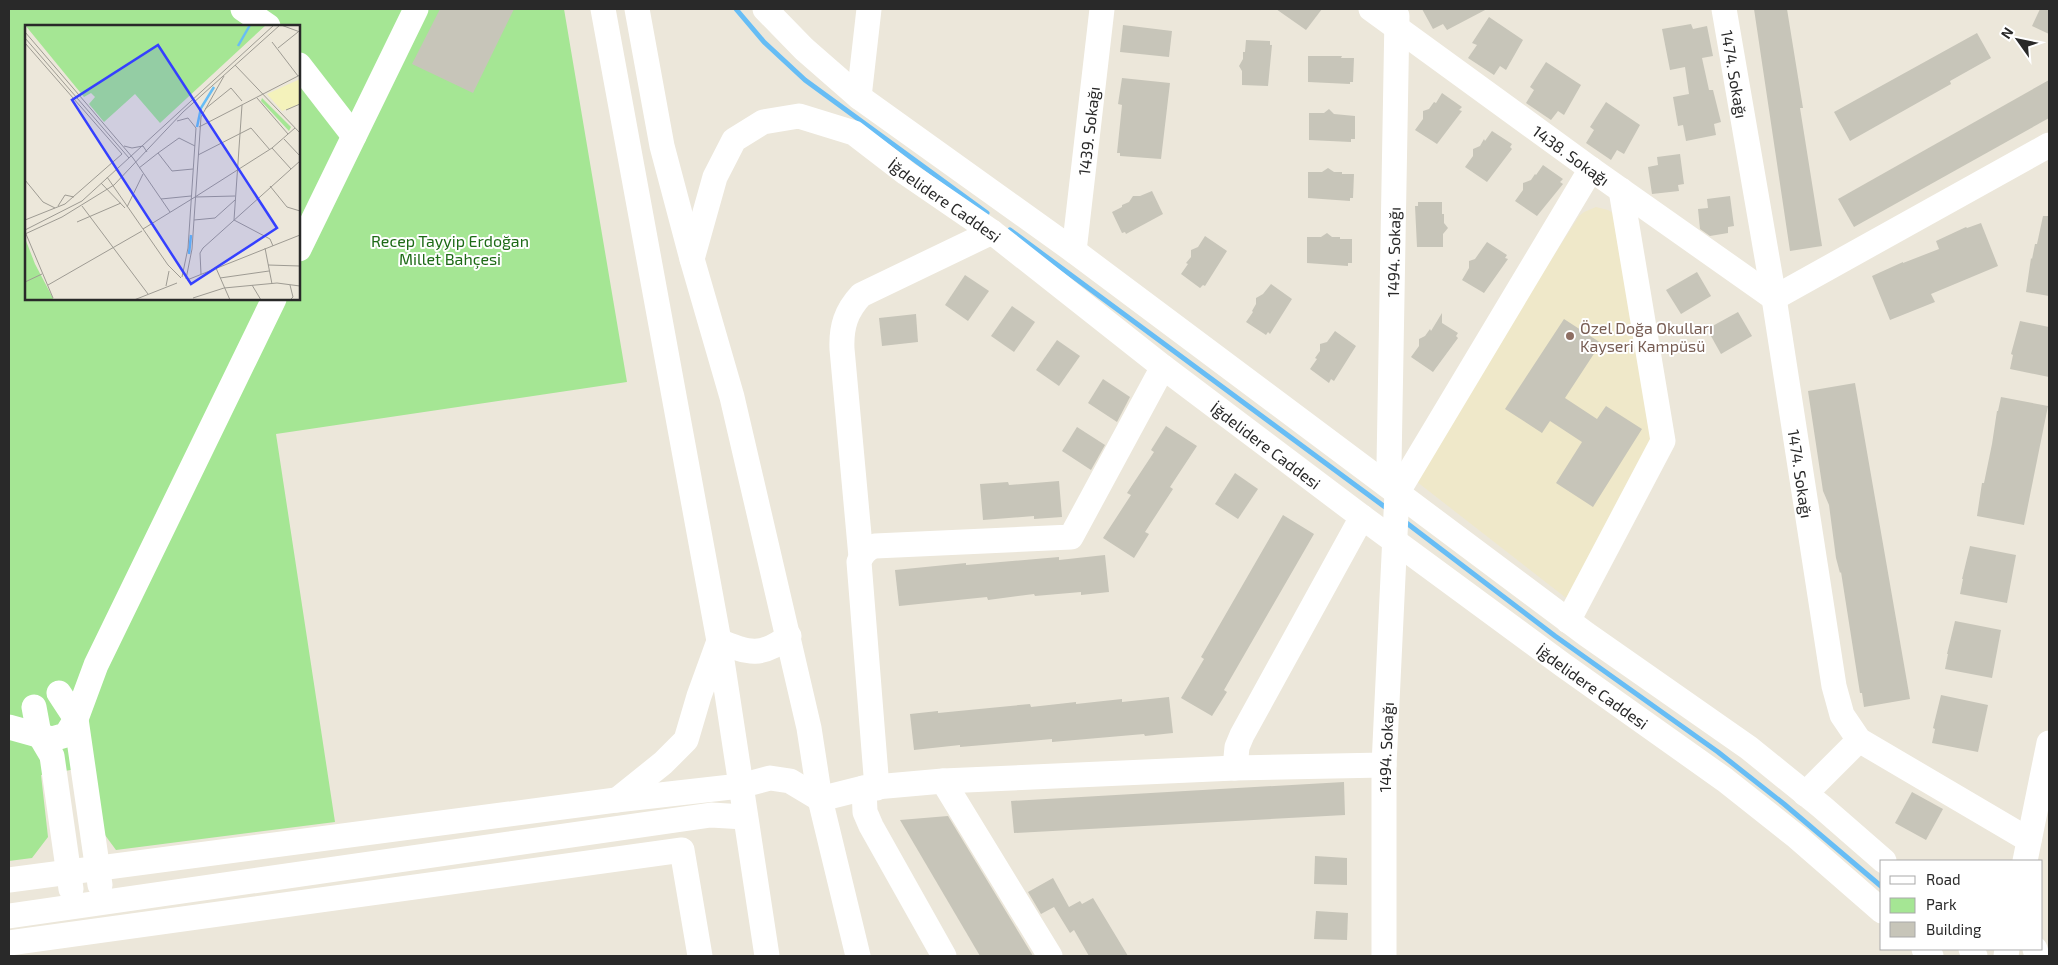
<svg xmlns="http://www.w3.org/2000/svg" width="2058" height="965" viewBox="0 0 2058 965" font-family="'Exo 2',sans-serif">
  <rect width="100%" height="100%" fill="#ece7da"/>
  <polygon fill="#efe8c9" points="1596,207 1608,210 1613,213 1655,442 1570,601 1412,478 1579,216 1584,212"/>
  <path fill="#a5e694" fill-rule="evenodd" d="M9 9H564L627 382 276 434 335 822 116 850 102 831 94 766 41 775 48 837 32 858 9 861ZM26 26H299V299H26Z"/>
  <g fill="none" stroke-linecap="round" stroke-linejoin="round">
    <g stroke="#67bdf5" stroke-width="5">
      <polyline points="736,9 764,42 805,80 987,213"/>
      <polyline points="1010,230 1389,510"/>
      <polyline points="1404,521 1555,636 1718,752 1784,804 1882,887"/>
    </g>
  </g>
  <g fill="#c7c5b9">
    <polygon points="440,9 514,9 473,93 412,64"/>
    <polygon points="1276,9 1322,9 1306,30"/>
    <polygon points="1422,9 1487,9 1447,30 1443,24 1433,29"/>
    <polygon points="1754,9 1787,9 1803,108 1800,108 1822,246 1790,251"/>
    <polygon points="2040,9 2049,9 2049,34 2032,26"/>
    <polygon points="1489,17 1523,40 1506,70 1500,66 1494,75 1468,58 1477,45 1472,43"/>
    <polygon points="1691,24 1693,29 1707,26 1713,56 1702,58 1709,90 1713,90 1721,122 1714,124 1716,135 1686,141 1683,125 1678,126 1673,97 1689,94 1685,67 1670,70 1662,29"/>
    <polygon points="1123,25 1172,31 1169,57 1120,52"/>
    <polygon points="1977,33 1991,58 1950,81 1951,84 1850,141 1834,112"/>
    <polygon points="1246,40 1270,41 1270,45 1272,45 1268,86 1242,85 1242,71 1239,66 1243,59 1243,52 1245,52"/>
    <polygon points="1308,56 1342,56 1341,58 1354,58 1353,82 1350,82 1350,84 1308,82"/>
    <polygon points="1546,62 1581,85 1564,115 1558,111 1551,120 1526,103 1534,90 1530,87"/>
    <polygon points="1122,78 1170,83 1161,159 1120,156 1120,153 1117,153 1122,105 1118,104"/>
    <polygon points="2049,80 2049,118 1854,227 1838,199"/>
    <polygon points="1442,93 1462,107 1459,110 1462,111 1437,144 1415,130 1423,119 1423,111 1429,109 1434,102 1436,103"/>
    <polygon points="1606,102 1640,125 1624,154 1617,150 1611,160 1586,143 1594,130 1590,127"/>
    <polygon points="1329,109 1334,114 1355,116 1355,139 1351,139 1351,142 1309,140 1309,113 1324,113"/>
    <polygon points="1492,131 1512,144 1510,147 1512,149 1487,182 1465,167 1473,156 1473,149 1480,146 1484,139 1485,141"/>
    <polygon points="1680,154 1684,184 1678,185 1679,191 1652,194 1648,167 1658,165 1657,157"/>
    <polygon points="1543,165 1563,179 1560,182 1563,184 1537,216 1515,201 1523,190 1523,183 1531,180 1535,174 1536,175"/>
    <polygon points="1328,168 1334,172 1342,172 1342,174 1354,174 1353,198 1350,198 1350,201 1308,198 1308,172 1322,172"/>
    <polygon points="1152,191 1163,214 1126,234 1125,232 1122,233 1112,212 1122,207 1122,205 1129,202 1133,196 1140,196"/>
    <polygon points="1730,196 1734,226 1728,227 1728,233 1710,236 1700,229 1698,209 1708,208 1707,199"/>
    <polygon points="1418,202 1442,202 1442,214 1444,214 1444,223 1448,228 1443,234 1443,247 1417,247 1415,206 1418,206"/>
    <polygon points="2043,216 2049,216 2049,296 2026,292 2031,258 2032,259 2035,244 2037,244"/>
    <polygon points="1981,223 1998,266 1931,294 1935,302 1890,320 1872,276 1903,262 1903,263 1939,249 1936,241 1966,227 1967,228"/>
    <polygon points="1327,233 1332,237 1340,237 1340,239 1352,239 1352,263 1348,263 1348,266 1307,263 1307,237 1321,237"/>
    <polygon points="1205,236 1227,251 1205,286 1203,285 1200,288 1181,274 1188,264 1186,263 1191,257 1191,250 1198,247"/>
    <polygon points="1487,242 1507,255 1505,258 1508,259 1484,293 1462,280 1469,268 1469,261 1475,259"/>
    <polygon points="1697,272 1711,296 1681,314 1666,290"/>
    <polygon points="965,275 989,291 968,321 945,305"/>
    <polygon points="1271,284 1292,299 1270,334 1268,332 1266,335 1246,322 1253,312 1252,311 1256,304 1256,298 1263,294"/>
    <polygon points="1012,306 1035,322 1014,352 991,336"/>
    <polygon points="1738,312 1752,336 1721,354 1707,329"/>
    <polygon points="1442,313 1442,323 1458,333 1456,336 1458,338 1433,372 1411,357 1419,346 1419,339 1425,336 1430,329 1431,331"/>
    <polygon points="916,314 918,342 882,346 879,318"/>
    <polygon points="1564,319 1601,343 1565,398 1597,419 1606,406 1642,429 1593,507 1556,483 1582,442 1550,421 1542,433 1505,409"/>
    <polygon points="2020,321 2049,327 2049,377 2010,369 2013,355 2011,354"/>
    <polygon points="1335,331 1356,346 1334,381 1331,379 1329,383 1310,369 1317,359 1315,358 1320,351 1320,344 1327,342"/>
    <polygon points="1057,340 1080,356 1059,386 1036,370"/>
    <polygon points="1103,379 1130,397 1117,422 1088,403"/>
    <polygon points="1855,383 1910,699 1864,707 1862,693 1860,693 1841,572 1840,573 1836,558 1829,505 1823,491 1808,391"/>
    <polygon points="2001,397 2048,406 2024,525 1977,516 1982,483 1984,483 1992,444 1997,411 1998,411"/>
    <polygon points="1166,426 1197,446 1170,487 1173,489 1145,532 1149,534 1134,558 1103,538 1131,495 1127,493 1154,452 1151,450"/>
    <polygon points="1077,427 1105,445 1091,470 1062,451"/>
    <polygon points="1235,473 1258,489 1238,519 1215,504"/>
    <polygon points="1059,481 1062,517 1034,519 1034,516 983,520 980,484 1008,482 1009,485"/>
    <polygon points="1283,515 1314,534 1224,690 1227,692 1212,716 1181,698 1204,659 1201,657"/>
    <polygon points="1970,546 2016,555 2007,603 1960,594 1963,579 1962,579"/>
    <polygon points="1105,555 1109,592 1081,595 1081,592 1035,596 1034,594 988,600 987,597 899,606 895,570 966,563 966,565 1059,557 1059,560"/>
    <polygon points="1955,621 2001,630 1992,678 1945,669 1948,654 1947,654"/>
    <polygon points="1941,695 1988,705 1978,752 1932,743 1935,729 1933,728"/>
    <polygon points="1169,697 1173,733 1145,736 1144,734 1052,742 1052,739 960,747 960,745 914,750 910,714 938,711 938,713 1030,704 1031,707 1076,702 1076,704 1122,699 1122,702"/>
    <polygon points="1344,782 1345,815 1014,833 1011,801"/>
    <polygon points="1912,792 1943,809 1926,840 1895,823"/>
    <polygon points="948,816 1033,956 980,956 900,820"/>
    <polygon points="1315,856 1347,858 1347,885 1314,884"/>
    <polygon points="1053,878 1069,907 1080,901 1082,904 1093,898 1128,956 1089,956 1074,930 1070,933 1054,907 1041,914 1028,892"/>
    <polygon points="1316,911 1348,913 1347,940 1314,939"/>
  </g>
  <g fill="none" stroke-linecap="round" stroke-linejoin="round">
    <g stroke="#fff" stroke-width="25">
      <polyline points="243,9 268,26"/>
      <polyline points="603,9 719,641 767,956"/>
      <polyline points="637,9 662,146 692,259 732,397 809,728 820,799 858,956"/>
      <polyline points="765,9 804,49 859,97 1074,251 1586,634 1749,748 1822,807 1884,861"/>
      <path id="s1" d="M1371 9 1591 169 1774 298"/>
      <path id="s2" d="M1724 9 1774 298 1834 686 1842 715 1859 740 2029 840"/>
      <polyline points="299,65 354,136"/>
      <polyline points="859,97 869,9"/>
      <polyline points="299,249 416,9"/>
      <path id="s3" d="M1074 251 1102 9"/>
      <path id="s4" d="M692 259 715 177 734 140 763 122 799 116 854 133 906 173 992 232 1163 367 1362 517 1563 665 1725 780 1797 837 1882 911"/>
      <polyline points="1774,298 2049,145"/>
      <path id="s5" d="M1397 493 1389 465 1397 16"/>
      <path d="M861 557 842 349C841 327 846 311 861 295L992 232"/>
      <polyline points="1568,621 1663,441 1621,190"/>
      <polyline points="59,693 76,719 100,885"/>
      <polyline points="34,707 39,734 52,756 71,889"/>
      <polyline points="9,727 52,739 66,735 76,719 96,665 274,299"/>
      <polyline points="1235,768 1237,747 1242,735 1362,517"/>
      <polyline points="943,781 1050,956"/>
      <polyline points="864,788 865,812 871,826 944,956"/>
      <path d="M877 788 859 562C862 554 866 549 875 546L1071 537 1163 367"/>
      <polyline points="1805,794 1859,740"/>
      <path d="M617 800 663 763 686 740 699 696 719 641C749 654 762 657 789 636"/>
      <polyline points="2025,861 2049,743"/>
      <polyline points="9,880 616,800 740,786 770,778 790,781 820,799 864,788 943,781 1235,768 1384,765"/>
      <polyline points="9,916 711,815 745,817"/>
      <polyline points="9,943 682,850 700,956"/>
      <polyline points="1924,949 1931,956"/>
      <polyline points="1971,949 1975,956"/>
      <polyline points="2035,949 2037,956"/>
      <path id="s6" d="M1384 956V765L1397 493 1591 169"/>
      <polyline points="2006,956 2007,949"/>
    </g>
  </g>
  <circle fill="#8d6e63" stroke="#fff" stroke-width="2" cx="1570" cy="336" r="5"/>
  <g text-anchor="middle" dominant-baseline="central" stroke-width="4" stroke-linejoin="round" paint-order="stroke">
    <g font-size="16" fill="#292929" stroke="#fff">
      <text stroke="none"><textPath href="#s2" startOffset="66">1474. Sokağı</textPath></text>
      <text stroke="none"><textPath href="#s3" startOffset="121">1439. Sokağı</textPath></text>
      <text stroke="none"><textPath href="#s1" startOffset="248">1438. Sokağı</textPath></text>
      <text stroke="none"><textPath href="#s4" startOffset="368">İğdelidere Caddesi</textPath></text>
      <text stroke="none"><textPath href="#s5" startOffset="242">1494. Sokağı</textPath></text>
      <text stroke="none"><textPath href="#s4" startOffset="772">İğdelidere Caddesi</textPath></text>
      <text stroke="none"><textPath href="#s2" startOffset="471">1474. Sokağı</textPath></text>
      <text stroke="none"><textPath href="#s4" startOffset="1178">İğdelidere Caddesi</textPath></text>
      <text stroke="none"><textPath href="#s6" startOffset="209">1494. Sokağı</textPath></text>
    </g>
    <g font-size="16" fill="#1d6a16" stroke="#fff">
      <text x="450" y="240">Recep Tayyip Erdoğan<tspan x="450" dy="18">Millet Bahçesi</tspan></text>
    </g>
    <g font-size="16" fill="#785e54" stroke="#fff" text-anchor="start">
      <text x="1580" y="327">Özel Doğa Okulları<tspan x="1580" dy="18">Kayseri Kampüsü</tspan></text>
    </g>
  </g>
  <g transform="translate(25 25)">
    <rect width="275" height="275" fill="#ece7da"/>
    <path d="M0 0H241L135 98 110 69 79 97 64 79 70 72 66 68 59 72ZM237 73 266 102 264 106 236 76ZM0 213 10 239 29 275H0Z" fill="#a5e694"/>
    <path d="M275 54V79L257 86 242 69Z" fill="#f4f2bb"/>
    <path fill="none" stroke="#67bdf5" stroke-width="2.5" d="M213 21 225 0M172 102 176 83 189 62M164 229 166 210"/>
    <path fill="none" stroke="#9e9b93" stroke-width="1" d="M256 0 275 7M0 7 108 133 145 187M0 13 104 133M247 17 273 51M0 18 97 129 40 179 0 195M253 23 273 7M210 40 275 108M232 73 263 109M180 84 206 63 217 76M261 85 275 79M152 96 163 93 171 103 163 223 157 252M174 102 275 50M259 114 275 131M99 121 107 123 118 121 122 127M247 123 266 144M133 128 154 113 170 121M173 130 226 103 245 125M114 143 133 128 147 146 168 144M82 152 143 240 156 253M0 155 18 177 30 183M76 158 100 183M245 161 262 182 275 186M170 172 247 123 270 103M136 174 166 171M33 181 40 170 49 172M57 181 123 269M102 182 118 149M169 195 190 193 210 175M209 195 217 80M209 195 245 214 248 221M52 197 96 178M118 204 170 172 210 171M0 205 57 176 249 0M0 209 37 192 89 160 158 87 255 0M1 209 28 273M240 223 247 259M243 240 275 241M191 243 205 275M176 249 175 228 178 223 275 136M195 253 244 246M161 254 167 224 176 92 199 51M162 255 275 210M0 257 17 249M23 260 117 206M227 260 236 275M141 261 144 246M168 273 199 263 252 258 275 261M109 275 152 258M265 275 268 272 265 260"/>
    <path fill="#3540ff" fill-opacity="0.15" stroke="#3540ff" stroke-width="2.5" d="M133 20 252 203 166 259 47 75Z"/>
    <rect width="275" height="275" fill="none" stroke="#292929" stroke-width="2.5"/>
  </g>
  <rect width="2058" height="965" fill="none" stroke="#292929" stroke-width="20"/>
  <rect x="1880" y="860" width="162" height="90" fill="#ffffff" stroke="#a9a9a9"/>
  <rect x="1890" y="876" width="25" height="8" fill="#ffffff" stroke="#a9a9a9"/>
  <text x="1926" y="885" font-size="15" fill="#292929">Road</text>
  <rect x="1890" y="898" width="25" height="15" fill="#a5e694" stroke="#a9a9a9"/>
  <text x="1926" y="910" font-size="15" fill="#292929">Park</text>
  <rect x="1890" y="922" width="25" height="15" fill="#c7c5b9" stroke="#a9a9a9"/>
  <text x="1926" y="935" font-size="15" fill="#292929">Building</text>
  <g transform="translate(2018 40) rotate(303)" stroke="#ffffff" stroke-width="4" paint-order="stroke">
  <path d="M0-4L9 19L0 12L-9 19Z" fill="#292929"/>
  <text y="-8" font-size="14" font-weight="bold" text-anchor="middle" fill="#292929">N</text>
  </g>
</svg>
